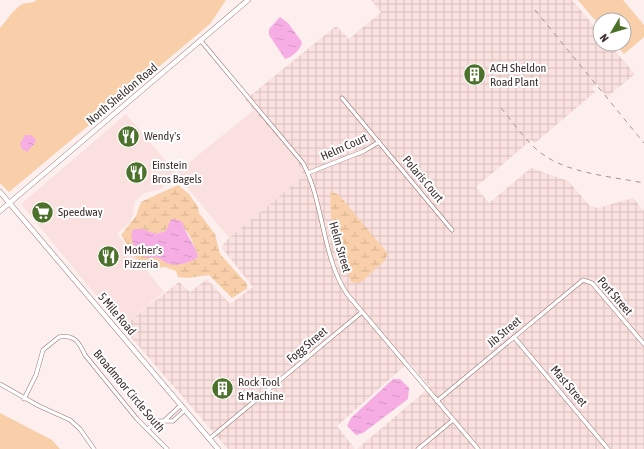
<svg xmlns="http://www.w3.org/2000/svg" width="644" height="449" viewBox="0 0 644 449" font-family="'Asap Condensed',sans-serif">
  <defs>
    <pattern id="industrial-grid" width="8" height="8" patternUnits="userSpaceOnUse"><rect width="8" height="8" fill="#fae0de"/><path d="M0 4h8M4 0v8" fill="none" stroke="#d7c1bf"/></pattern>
    <pattern id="wetland-marsh" width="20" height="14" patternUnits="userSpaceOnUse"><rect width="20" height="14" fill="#f8cfa8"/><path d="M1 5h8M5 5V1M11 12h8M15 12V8" fill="none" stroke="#d6b291"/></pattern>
    <pattern id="water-ripples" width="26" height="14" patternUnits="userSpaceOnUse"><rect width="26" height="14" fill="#f5ade3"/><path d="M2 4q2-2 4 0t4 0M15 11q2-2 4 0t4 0" fill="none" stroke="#d395c3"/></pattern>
  </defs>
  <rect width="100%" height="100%" fill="#fdefee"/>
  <polygon fill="#fae0de" points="254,110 296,159 304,176 229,238 176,174 161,189 144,193 135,201 133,215 129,223 117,234 164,292 122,327 21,204 126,114 176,173"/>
  <polygon fill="url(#industrial-grid)" points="371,0 572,0 600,33 600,44 609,44 635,74 607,97 597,84 592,88 595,92 535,143 531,140 476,187 489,203 531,168 568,181 590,206 598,208 633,198 644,211 644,449 357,449 430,387 409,362 337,426 355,449 228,449 122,327 179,282 190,292 207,279 230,304 253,287 221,247 229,238 304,176 296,159 245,100 336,26 349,39 381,12"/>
  <g fill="#f8cfa8">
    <path d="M37 0H226L210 24 9 192 0 183V28C7 20 13 10 22 4 28 2 32 4 37 0Z"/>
    <polygon points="578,0 623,0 644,25 644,37 624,54 615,44 624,44 624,20 600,20 600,26"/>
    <polygon points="0,413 52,440 60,449 0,449"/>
  </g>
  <g fill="url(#wetland-marsh)" fill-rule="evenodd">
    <path d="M178 185 189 194 198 207 199 213 215 234 220 254 247 284V289L232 298 209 275 187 278 178 277 176 271 165 267 148 269 135 257 121 235 136 216 141 202ZM171 220 179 221 190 236 197 253 187 263 169 264 156 257 139 252C133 243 130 239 135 229H143L156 234 166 231Z"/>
    <polygon points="330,191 339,195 388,254 384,261 360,283 351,282 331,217"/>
  </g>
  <g fill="url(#water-ripples)">
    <path d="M280 17 288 23 302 42C301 50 292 57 285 59L269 35V29Z"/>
    <polygon points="25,135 31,135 36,140 35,143 27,152 22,149 20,144"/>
    <path d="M171 219 181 221 183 223C183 230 196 246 198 257 191 263 178 266 169 264 165 263 161 259 158 258 154 257 149 258 145 257 136 253 130 241 132 231L135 229H143L156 234 166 231Z"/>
    <polygon points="393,379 400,379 409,388 408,399 363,433 356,435 347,426 351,418"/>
  </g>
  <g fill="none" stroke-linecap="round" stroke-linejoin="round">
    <defs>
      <g id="street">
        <path d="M201 41 303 163C324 203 322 257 347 294L478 449"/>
        <polyline points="342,98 452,230"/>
        <polyline points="308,173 364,151 379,142"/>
        <polyline points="514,337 608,449"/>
        <polyline points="0,384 39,406 70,420 80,429 94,449"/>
        <path d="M24 399 36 375 43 350 59 337C74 334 79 342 85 355L137 419 167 449"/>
        <polyline points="437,401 583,280 592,283 644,344"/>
        <polyline points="165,420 181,405"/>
        <polyline points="147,429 159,421 173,421 185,410"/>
        <polyline points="209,439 362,312"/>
        <polyline points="418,449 453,420"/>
      </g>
      <g id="secondary">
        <polyline points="0,192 218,449"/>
        <polyline points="0,211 248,0"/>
      </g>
    </defs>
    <use href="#street" stroke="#967776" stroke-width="4.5"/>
    <use href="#secondary" stroke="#967776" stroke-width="5.5"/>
    <use href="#street" stroke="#fff" stroke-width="3.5"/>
    <use href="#secondary" stroke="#fff" stroke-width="4.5"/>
    <g stroke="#a29594" stroke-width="1" stroke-dasharray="5 5" stroke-linecap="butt">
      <polyline points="535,10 644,143"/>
      <path d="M501 108C512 121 522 136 535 148 561 173 609 176 644 183"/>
    </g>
  </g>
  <defs>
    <symbol id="building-disc" viewBox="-11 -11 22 22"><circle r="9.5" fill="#4b712b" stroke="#fff"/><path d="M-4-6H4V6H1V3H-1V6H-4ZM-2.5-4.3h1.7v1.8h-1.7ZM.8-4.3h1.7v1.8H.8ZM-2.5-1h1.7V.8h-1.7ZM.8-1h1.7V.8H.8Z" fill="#fff"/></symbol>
    <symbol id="restaurant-disc" viewBox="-11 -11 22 22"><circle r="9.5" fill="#4b712b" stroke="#fff"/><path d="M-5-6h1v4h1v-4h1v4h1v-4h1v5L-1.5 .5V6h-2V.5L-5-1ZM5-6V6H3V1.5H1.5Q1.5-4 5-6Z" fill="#fff"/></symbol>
    <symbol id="supermarket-disc" viewBox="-11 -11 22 22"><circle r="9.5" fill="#4b712b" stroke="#fff"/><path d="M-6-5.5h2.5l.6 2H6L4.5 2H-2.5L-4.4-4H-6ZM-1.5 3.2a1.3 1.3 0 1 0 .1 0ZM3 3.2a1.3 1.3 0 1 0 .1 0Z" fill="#fff"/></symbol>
  </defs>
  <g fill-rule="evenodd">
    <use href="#building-disc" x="462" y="62" width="25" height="25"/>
    <use href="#restaurant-disc" x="116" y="124" width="25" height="25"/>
    <use href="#restaurant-disc" x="124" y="160" width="25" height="25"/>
    <use href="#supermarket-disc" x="30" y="200" width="25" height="25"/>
    <use href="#restaurant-disc" x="96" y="244" width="25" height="25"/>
    <use href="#building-disc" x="210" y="376" width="25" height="25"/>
  </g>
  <g text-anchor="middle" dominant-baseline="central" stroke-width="4" stroke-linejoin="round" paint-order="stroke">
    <g font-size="12" fill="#3e3130" stroke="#fff" text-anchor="start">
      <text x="490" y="68">ACH Sheldon<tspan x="490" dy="14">Road Plant</tspan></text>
      <text x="144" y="136">Wendy's</text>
      <text x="152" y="165">Einstein<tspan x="152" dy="14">Bros Bagels</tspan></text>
      <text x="58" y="212">Speedway</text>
      <text x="124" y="250">Mother's<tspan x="124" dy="14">Pizzeria</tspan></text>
      <text x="238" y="382">Rock Tool<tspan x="238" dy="14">&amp; Machine</tspan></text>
    </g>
    <g font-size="12" fill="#3e3130" stroke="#fff">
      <text transform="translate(122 94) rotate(-40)">North Sheldon Road</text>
      <text transform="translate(344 147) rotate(-24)">Helm Court</text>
      <text transform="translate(423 179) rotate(50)">Polaris Court</text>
      <text transform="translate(340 247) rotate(74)">Helm Street</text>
      <text transform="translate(615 296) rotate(49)">Port Street</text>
      <text transform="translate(117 314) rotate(50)">5 Mile Road</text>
      <text transform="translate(504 332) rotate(-40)">Jib Street</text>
      <text transform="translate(307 345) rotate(-40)">Fogg Street</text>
      <text transform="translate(569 386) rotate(50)">Mast Street</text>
      <text transform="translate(129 391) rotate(50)">Broadmoor Circle South</text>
    </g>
  </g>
  <g transform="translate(612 32) rotate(232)"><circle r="19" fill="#ffffff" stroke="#b2adac"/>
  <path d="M0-3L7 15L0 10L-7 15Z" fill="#4b712b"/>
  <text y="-6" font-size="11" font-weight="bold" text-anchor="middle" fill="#3e3130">N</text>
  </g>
</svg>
